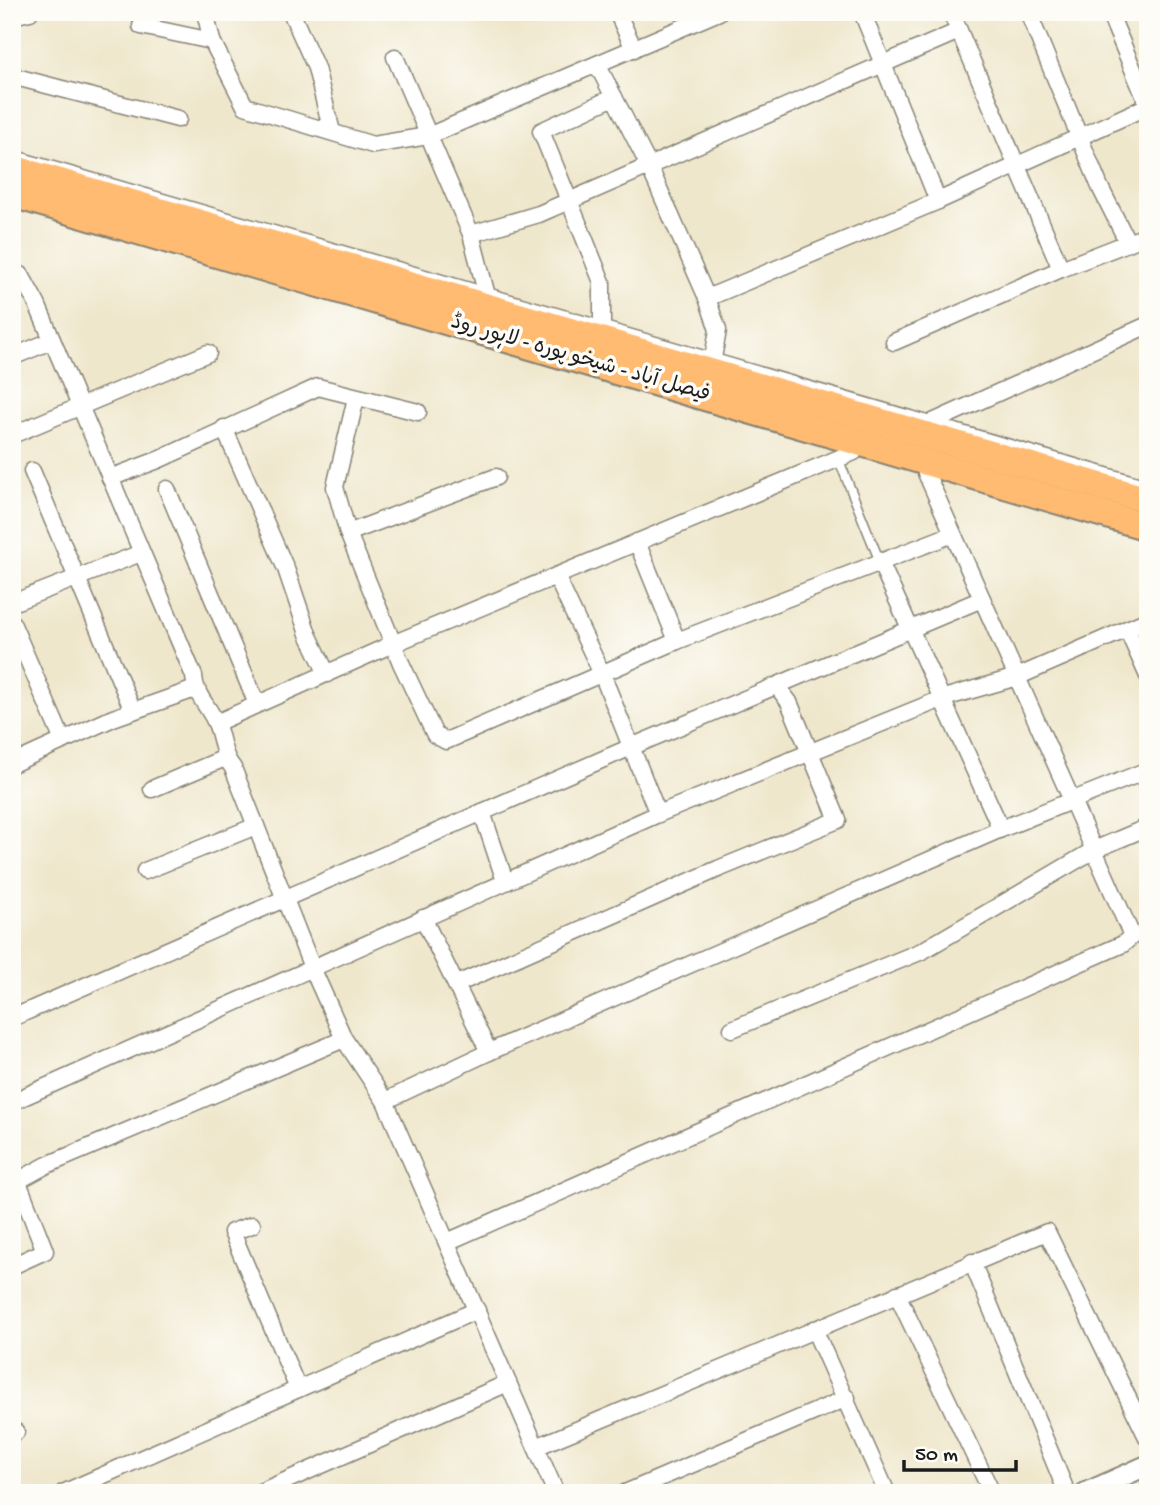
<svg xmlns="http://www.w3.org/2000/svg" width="1160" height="1505" viewBox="0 0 1160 1505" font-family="'Gochi Hand','Playpen Sans Arabic',sans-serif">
  <rect width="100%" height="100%" fill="#fdfcf7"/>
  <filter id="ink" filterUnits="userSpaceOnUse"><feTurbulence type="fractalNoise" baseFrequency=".0143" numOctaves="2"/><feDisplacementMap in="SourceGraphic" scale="14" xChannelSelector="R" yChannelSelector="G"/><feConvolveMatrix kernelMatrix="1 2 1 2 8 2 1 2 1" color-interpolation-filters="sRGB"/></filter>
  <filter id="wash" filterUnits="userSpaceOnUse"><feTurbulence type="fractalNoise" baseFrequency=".00686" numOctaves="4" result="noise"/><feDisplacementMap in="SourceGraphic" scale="28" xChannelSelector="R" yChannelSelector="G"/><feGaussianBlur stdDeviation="1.57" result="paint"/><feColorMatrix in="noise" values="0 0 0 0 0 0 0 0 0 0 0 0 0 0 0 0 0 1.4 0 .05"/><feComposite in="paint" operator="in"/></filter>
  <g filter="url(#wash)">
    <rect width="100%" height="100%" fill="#efe7cc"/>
  </g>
  <g filter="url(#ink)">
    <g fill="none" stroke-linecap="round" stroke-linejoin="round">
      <defs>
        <g id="service">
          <polyline points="12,154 1148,484"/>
          <polyline points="838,458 880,562"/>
        </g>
        <g id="minor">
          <polyline points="205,12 212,41 245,106 373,145 428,136 597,64"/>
          <polyline points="291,12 316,68 332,132"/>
          <polyline points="617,12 634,49"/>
          <polyline points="719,12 597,64 649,166 707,298 938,201 1148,106"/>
          <polyline points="862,12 938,201"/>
          <polyline points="951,12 1061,269"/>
          <polyline points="1028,12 1100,187 1128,243"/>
          <polyline points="1109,12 1148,105"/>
          <polyline points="12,16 30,12"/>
          <polyline points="141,26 212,41"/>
          <polyline points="395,57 471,234 486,292"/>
          <polyline points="12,76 178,119"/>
          <polyline points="471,234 539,214 959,31"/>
          <path d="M12 273 21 275 37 304 194 676C195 695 207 704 215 721 223 737 221 754 233 768L313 970 344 1039 385 1101 556 1493"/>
          <polyline points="707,298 718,330 713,358"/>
          <polyline points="602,326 602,282 541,131 614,97"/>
          <polyline points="894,342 1061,269 1148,235"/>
          <polyline points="12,357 51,341"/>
          <polyline points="356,398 335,487 348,533 401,663 435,735 446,741 677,641 953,534"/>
          <polyline points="933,422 1148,325"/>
          <polyline points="224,428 286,569 308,634 327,674"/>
          <polyline points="12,435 208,353"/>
          <polyline points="32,471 133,711"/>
          <polyline points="926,473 1094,850 1148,827"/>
          <polyline points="110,478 158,460 318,387 418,412"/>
          <polyline points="167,489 257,704"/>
          <polyline points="348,533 496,477"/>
          <polyline points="637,542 677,641"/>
          <polyline points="880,562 1001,829"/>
          <polyline points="556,576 602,674 658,814"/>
          <polyline points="12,603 141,553"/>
          <polyline points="12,623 63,741"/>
          <polyline points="1127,629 1148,676"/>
          <polyline points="216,723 395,643 854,452"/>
          <polyline points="12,764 113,718 195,689"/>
          <polyline points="152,789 225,758"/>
          <polyline points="482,812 505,881"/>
          <polyline points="145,871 256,826"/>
          <polyline points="423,918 489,1052"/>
          <polyline points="457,984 718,869 838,820 789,702 777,686"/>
          <polyline points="12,1018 631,747 982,599"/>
          <polyline points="385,1101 489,1052 1001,829 1148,770"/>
          <polyline points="12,1102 658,814 944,698 1017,677 1148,620"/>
          <polyline points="12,1184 47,1165 344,1039"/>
          <polyline points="252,1225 232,1232 298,1389"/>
          <polyline points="447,1242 1123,944 1132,936 1094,850 922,951 732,1029"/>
          <polyline points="972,1262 1067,1493"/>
          <polyline points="12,1266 45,1251 18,1182"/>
          <polyline points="897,1294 992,1493"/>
          <polyline points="814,1329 887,1493"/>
          <polyline points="12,1434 16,1432"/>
          <polyline points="536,1447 1047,1232 1148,1439"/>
          <polyline points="63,1493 477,1310"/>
          <polyline points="258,1493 508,1383"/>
          <polyline points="625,1493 847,1398"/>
        </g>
        <polyline id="tertiary" points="1085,1493 1148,1465"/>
        <g id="trunk">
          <polyline points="12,168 1148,500"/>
          <polyline points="12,194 1148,527"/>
        </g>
      </defs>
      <use href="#service" stroke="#868274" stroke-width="11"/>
      <use href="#minor" stroke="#868274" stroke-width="19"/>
      <use href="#tertiary" stroke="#868274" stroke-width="23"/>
      <use href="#trunk" stroke="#868274" stroke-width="30"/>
      <use href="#service" stroke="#fff" stroke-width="8"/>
      <use href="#minor" stroke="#fff" stroke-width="16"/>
      <use href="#tertiary" stroke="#fff" stroke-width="19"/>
      <use href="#trunk" stroke="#ffbb71" stroke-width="26"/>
    </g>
  </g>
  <g text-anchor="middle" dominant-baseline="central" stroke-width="7" stroke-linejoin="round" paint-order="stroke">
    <g font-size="21" fill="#1c1c1c" stroke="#fdfcf7">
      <text transform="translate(580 360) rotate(16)">فیصل آباد - شیخو پورہ - لاہور روڈ</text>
    </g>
  </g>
  <rect width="1160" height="1505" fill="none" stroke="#fdfcf7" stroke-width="42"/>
  <path d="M904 1460v10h112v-10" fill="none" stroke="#1c1c1c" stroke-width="3.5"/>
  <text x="915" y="1460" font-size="21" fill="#1c1c1c" stroke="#fdfcf7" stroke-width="5" paint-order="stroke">50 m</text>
</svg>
